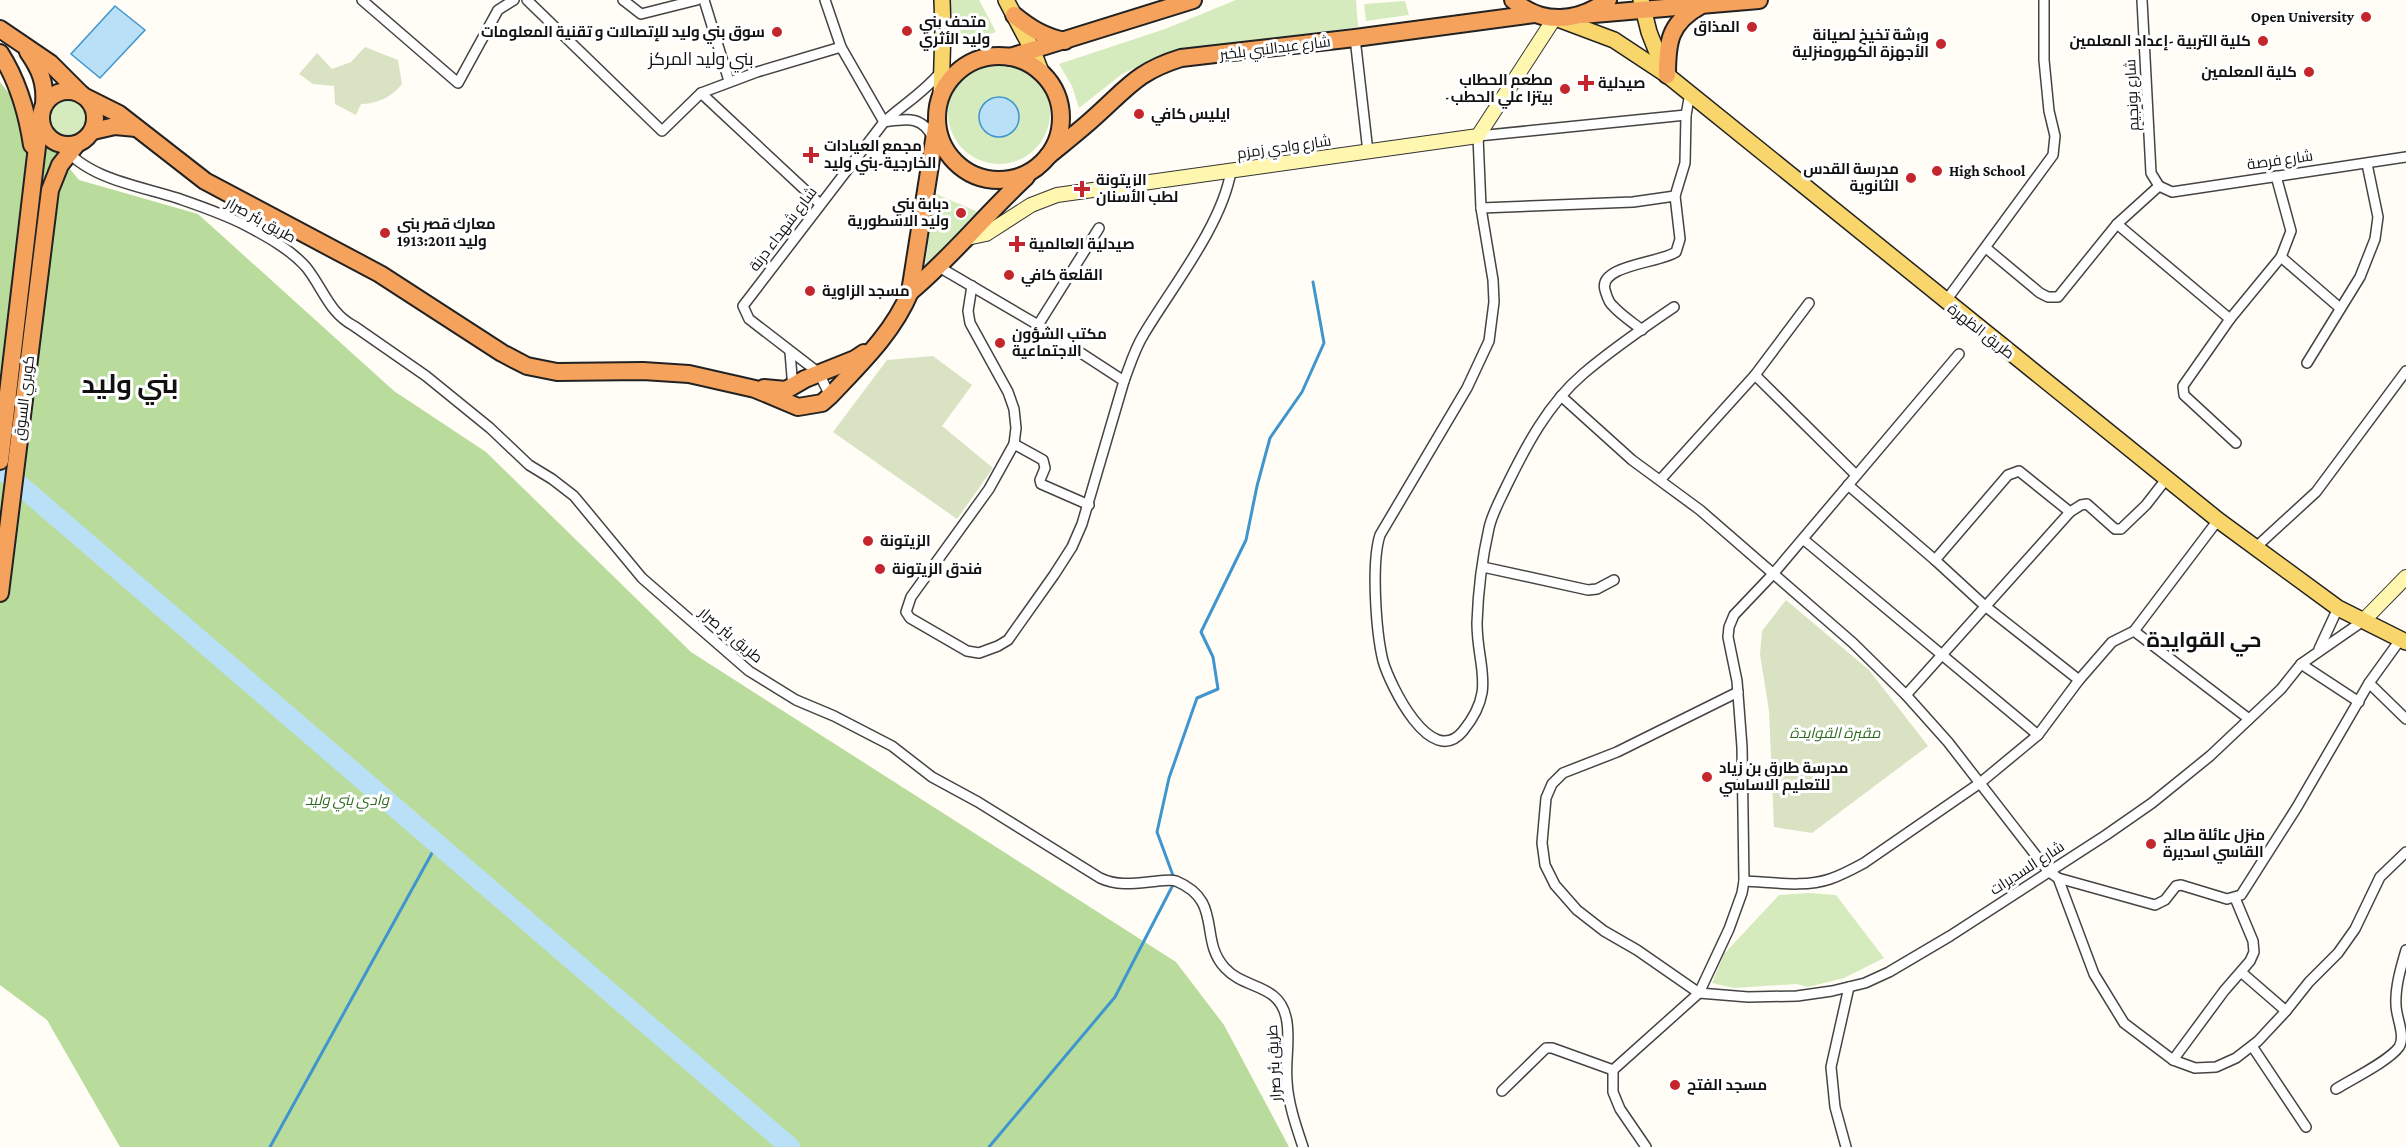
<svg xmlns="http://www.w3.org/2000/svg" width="2406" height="1147" viewBox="0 0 2406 1147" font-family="'Crimson Pro',Cairo,serif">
  <rect width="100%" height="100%" fill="#fffdf5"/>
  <g fill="#d5ebbd">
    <polygon points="949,0 979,0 996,32 959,45"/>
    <polygon points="1236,0 1356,0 1358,27 1213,46 1153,59 1122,74 1079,108 1072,86 1059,64 1165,29"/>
    <polygon points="1405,1 1409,15 1366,21 1364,4"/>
    <circle cx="999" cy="113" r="51"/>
    <circle cx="68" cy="119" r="19"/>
    <polygon points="934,193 978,212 925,267"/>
    <polygon points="1808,893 1836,895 1884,958 1844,978 1808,987 1797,984 1734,988 1712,983 1724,954 1779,895"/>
  </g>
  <polygon fill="#b9dc9c" points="0,82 79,180 198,214 394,391 486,452 691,652 1176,962 1224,1025 1289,1147 120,1147 47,1020 0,985"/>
  <g fill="#d9e3c4">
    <path d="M365 47 398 60 402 84C392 97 377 104 361 104L356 115 335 104 334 86 313 84 299 74 317 53 332 69 351 62Z"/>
    <polygon points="933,356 972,385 942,426 993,468 957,519 833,432 887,360"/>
    <polygon points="1786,600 1869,670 1928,746 1812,833 1774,827 1769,711 1760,654 1762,631"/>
  </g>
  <g fill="#b9e0f7" stroke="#3f96cf" stroke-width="1.5">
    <polygon points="115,6 145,30 100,78 71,54"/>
    <circle cx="999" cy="117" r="20"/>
  </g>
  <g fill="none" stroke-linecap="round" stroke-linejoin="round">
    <g stroke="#3f96cf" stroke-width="3">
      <polyline points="270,1147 437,844"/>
      <polyline points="989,1147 1115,997 1175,881 1157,832 1169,778 1197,698 1218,689 1213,657 1201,632 1246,540 1257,486 1270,438 1302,392 1324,343 1313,282"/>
    </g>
    <polyline stroke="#b9e0f7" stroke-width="20" points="0,468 790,1147"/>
    <defs>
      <g id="street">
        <polyline points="362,0 458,83 498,10 514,0"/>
        <polyline points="527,0 662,131 701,93 757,72 841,47"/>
        <polyline points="623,0 641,14 697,0"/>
        <polyline points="704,0 729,81"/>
        <polyline points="825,0 841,47 884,122"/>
        <polyline points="2142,0 2151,173 2159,186"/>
        <polyline points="1355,38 1368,152"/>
        <polyline points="701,93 820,204"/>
        <path d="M884 122C906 119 922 115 933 138"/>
        <path d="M62 145C87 179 140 186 177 198 200 206 224 214 245 225 266 236 290 249 306 267 323 288 329 313 354 326L426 376 490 428 529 465 552 479 574 496 642 578 749 671 796 700 834 716 892 746 932 777 978 802 1100 878C1119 887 1137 883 1158 881 1164 881 1170 879 1176 881 1224 901 1198 939 1225 968 1245 990 1278 983 1286 1017 1291 1038 1285 1060 1287 1081 1288 1103 1296 1126 1303 1147"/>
        <polyline points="2159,186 2172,192 2406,157"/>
        <polyline points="1481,208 1633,202 1675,196 1685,163 1686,115 1690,93"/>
        <polyline points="2117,224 2230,319"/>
        <polyline points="1986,248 2040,293 2048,297 2058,297 2117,224 2159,186"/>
        <polyline points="2281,257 2340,308"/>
        <path d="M939 267 1038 325 1124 381C1130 365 1135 348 1144 334 1172 287 1222 225 1231 171"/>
        <polyline points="972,286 968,311 970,323 1008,392 1014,409 1016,428 1014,444 989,489 911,597 906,612 910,618 967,651 979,653 998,646 1008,640 1054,575 1072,547 1082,524 1124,381"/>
        <polyline points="1945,302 2053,155 2055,136 2049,111 2044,60 2044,0"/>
        <polyline points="1809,303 1755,375 1856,475"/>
        <path d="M1674 307C1643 328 1611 350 1583 374 1548 404 1526 446 1506 487 1500 500 1492 514 1489 528 1482 559 1478 592 1477 623 1477 668 1497 689 1463 731 1431 770 1390 685 1383 661 1376 632 1371 563 1380 535L1467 388 1489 341 1494 302 1493 280 1481 208 1478 136 1686 115"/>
        <polyline points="1038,325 1099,228"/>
        <path d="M1642 330C1632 322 1621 315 1613 306 1608 302 1607 296 1605 290 1598 265 1660 263 1676 252L1680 239 1675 196"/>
        <polyline points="790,352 793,389"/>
        <polyline points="2307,363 2360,277 2375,239 2378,217 2367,164"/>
        <path d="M830 396 819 373 749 319 743 306 884 122C904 104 923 93 940 73"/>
        <polyline points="1561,396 1632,460 1700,510 1853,643 1906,695 1948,742 2048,871 2058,878 2155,905 2165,900 2176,886 2181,885 2227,899 2241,895 2297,807 2369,683 2400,640"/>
        <polyline points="2236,443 2184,395 2183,386 2230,319 2281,257 2291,231 2276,176"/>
        <polyline points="1014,444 1043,460 1045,468 1040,480 1041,484 1089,505"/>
        <polyline points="1661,479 1755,375"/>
        <polyline points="1848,485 1935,560"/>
        <polyline points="2070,512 2019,471 2008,475 1935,560 1985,606 2079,680"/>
        <polyline points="1803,539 2038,735"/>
        <polyline points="2255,548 2316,492 2406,371"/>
        <polyline points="1483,567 1588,590 1597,589 1614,580"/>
        <polyline points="2134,631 2249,719"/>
        <polyline points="2319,649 2338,608"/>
        <polyline points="2301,664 2359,702"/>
        <polyline points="2369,683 2406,719"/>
        <polyline points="1738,692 1617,752 1563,773 1552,784 1546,798 1542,843 1545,865 1555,885 1577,910 1604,931 1637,950 1699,993 1748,997 1797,996 1832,991 1865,983 1889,972 1950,936 2106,835 2152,803 2210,756 2281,689 2301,664 2363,621"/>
        <polyline points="1906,695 2070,512 2081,505 2087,504 2115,529 2121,529 2146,505 2167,478"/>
        <polyline points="2058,878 2094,974 2124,1023 2173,1060 2195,1068 2216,1067 2236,1058 2258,1041 2286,1011 2309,982 2338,953 2355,929 2380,877 2406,852"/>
        <path d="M1744 881C1771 882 1804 888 1830 879 1842 875 1853 869 1864 863L1980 783 2038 735 2079 680 2112 642 2134 631 2218 520"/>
        <polyline points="2241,972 2286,1011"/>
        <polyline points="2252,1046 2306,1127"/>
        <polyline points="2173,1060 2224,991 2250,961 2254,952 2253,941 2235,898"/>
        <path d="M2336 1089C2352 1079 2389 1061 2399 1047 2406 1036 2396 1017 2396 1005 2395 987 2401 967 2406 950"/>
        <polyline points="1502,1091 1546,1048 1552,1048 1613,1070"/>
        <polyline points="1646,1147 1620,1109 1613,1092 1613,1070 1699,993 1729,929 1742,893 1744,881 1742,747 1737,681 1728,637 1729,627 1734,615 1773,574 1959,354"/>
        <polyline points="1846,1147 1835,1107 1831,1067 1849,987"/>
      </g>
      <g id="secondary">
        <polyline points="967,238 986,234 1031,205 1057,195 1478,136 1554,19"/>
        <polyline points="2363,621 2406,577"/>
      </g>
      <g id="primary">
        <polyline points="1006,0 1033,51 1041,72"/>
        <polyline points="1641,0 1649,32 1665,73"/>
        <polyline points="1558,19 1614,40 1667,75 2218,520 2338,608 2406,642"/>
        <polyline points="941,96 943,29 942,0"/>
      </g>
      <g id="highway">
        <path d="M1513 0C1542 26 1579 22 1608 0"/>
        <path d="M1014 15C1030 28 1044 37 1065 41"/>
        <polyline points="1582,15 1759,0"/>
        <polyline points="0,29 50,63 82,95"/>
        <path d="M28 52C40 69 46 83 44 105"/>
        <path d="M0 53C18 81 27 112 32 145"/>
        <circle cx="999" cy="118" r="62"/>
        <polyline points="1010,57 1193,0"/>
        <path d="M1667 75C1667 43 1669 23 1700 6"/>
        <circle cx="68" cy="118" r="27"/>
        <path d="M87 98 119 114 205 181 380 274 502 353 527 366 557 372 643 371 689 374 755 389 798 407 822 403 830 396C860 364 893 333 910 292L937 121"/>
        <polyline points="93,131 115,126 136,128"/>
        <path d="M1048 156C1065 142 1082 129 1098 114 1129 86 1139 71 1181 58L1355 38 1534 14"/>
        <path d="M910 292C952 257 986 214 1026 177"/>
        <polyline points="764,388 786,390 805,379 855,359 864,353"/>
        <polyline points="0,461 40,121"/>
        <polyline points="0,593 50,190 60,165 76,145"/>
      </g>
    </defs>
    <use href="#street" stroke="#444" stroke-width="12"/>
    <use href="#secondary" stroke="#333" stroke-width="16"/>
    <use href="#primary" stroke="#222" stroke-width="18"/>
    <use href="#highway" stroke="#222" stroke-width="20"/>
    <use href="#street" stroke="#fff" stroke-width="9"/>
    <use href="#secondary" stroke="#fff6b0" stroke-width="14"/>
    <use href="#primary" stroke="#f9d66b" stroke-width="15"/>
    <use href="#highway" stroke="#f5a25d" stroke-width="16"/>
  </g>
  <g fill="#c4262e" stroke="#fff" stroke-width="2">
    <circle cx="2366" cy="17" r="6"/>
    <circle cx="1752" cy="27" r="6"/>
    <circle cx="907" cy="31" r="6"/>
    <circle cx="777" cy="32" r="6"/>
    <circle cx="2263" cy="41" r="6"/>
    <circle cx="1941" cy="44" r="6"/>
    <circle cx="2309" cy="72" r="6"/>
    <path d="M1583 74h6v6h6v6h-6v6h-6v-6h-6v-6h6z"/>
    <circle cx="1565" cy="89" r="6"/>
    <circle cx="1139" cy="114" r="6"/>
    <path d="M808 146h6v6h6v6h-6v6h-6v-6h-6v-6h6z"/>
    <circle cx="1937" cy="171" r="6"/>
    <circle cx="1911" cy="178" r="6"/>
    <path d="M1079 180h6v6h6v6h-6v6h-6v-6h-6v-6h6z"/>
    <circle cx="961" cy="213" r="6"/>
    <circle cx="385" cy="233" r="6"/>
    <path d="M1014 235h6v6h6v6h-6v6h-6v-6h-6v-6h6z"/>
    <circle cx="1009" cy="275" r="6"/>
    <circle cx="810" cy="291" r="6"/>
    <circle cx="1000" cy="343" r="6"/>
    <circle cx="868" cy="541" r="6"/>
    <circle cx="880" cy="569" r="6"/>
    <circle cx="1707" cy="777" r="6"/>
    <circle cx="2151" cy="844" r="6"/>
    <circle cx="1675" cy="1085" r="6"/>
  </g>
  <g text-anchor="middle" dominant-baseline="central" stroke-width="6" stroke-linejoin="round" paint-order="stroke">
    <g font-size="15" font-weight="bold" fill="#111" stroke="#fff" text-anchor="start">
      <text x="2354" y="17" text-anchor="end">Open University</text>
      <text x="919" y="22">متحف بني<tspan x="919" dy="17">وليد الأثري</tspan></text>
      <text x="1740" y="27" text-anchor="end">المذاق</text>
      <text x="765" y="32" text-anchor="end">سوق بني وليد للإتصالات و تقنية المعلومات</text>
      <text x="1929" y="35" text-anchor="end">ورشة تخيخ لصيانة<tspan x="1929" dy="17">الأجهزة الكهرومنزلية</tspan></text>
      <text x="2251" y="41" text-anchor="end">كلية التربية -إعداد المعلمين</text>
      <text x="2297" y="72" text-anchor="end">كلية المعلمين</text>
      <text x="1553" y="80" text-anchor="end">مطعم الحطاب<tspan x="1553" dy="17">-بيتزا علي الحطب</tspan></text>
      <text x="1598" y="83">صيدلية</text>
      <text x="1151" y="114">ايليس كافي</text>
      <text x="824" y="146">مجمع العيادات<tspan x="824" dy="17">الخارجية-بني وليد</tspan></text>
      <text x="1899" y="169" text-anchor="end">مدرسة القدس<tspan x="1899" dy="17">الثانوية</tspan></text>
      <text x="1949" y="171">High School</text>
      <text x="1096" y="180">الزيتونة<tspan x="1096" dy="17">لطب الأسنان</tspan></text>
      <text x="949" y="204" text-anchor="end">دبابة بني<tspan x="949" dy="17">وليد الاسطورية</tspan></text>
      <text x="397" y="224">معارك قصر بني<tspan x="397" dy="17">وليد 1913:2011</tspan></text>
      <text x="1029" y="244">صيدلية العالمية</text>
      <text x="1021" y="275">القلعة كافي</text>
      <text x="822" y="291">مسجد الزاوية</text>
      <text x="1012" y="334">مكتب الشؤون<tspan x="1012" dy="17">الاجتماعية</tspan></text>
      <text x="880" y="541">الزيتونة</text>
      <text x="892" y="569">فندق الزيتونة</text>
      <text x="1719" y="768">مدرسة طارق بن زياد<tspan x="1719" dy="17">للتعليم الاساسي</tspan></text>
      <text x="2163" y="835">منزل عائلة صالح<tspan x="2163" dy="17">القاسي اسديرة</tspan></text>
      <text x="1687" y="1085">مسجد الفتح</text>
    </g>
    <g font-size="15" fill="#111" stroke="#fff">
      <text transform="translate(1275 48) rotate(-7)">شارع عبدالنبي بلخير</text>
      <text transform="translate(2132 95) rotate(-93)">شارع بونجيم</text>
      <text transform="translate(1284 147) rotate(-8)">شارع وادي زمزم</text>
      <text transform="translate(2280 160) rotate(-8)">شارع فرصة</text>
      <text transform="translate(261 220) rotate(29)">طريق بئر صرار</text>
      <text transform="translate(783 229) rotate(-53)">شارع شهداء درنة</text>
      <text transform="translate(1981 331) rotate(38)">طريق الظهرة</text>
      <text transform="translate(24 398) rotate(-83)">كوبري السوق</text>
      <text transform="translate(731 635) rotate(40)">طريق بئر صرار</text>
      <text transform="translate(2027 868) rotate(-33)">شارع السديرات</text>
      <text transform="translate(1274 1063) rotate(-93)">طريق بئر صرار</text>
    </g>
    <g font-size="15" font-style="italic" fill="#2f6b1f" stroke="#fff">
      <text x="1835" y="733">مقبرة القوايدة</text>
      <text x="347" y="800">وادي بني وليد</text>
    </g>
    <g font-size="18" fill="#111" stroke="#fff">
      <text x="701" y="59">بني وليد المركز</text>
    </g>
    <g font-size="21" font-weight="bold" fill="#111" stroke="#fff">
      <text x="2204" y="640">حي القوايدة</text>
    </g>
    <g font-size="27" font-weight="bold" fill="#111" stroke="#fff">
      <text x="130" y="384">بني وليد</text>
    </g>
  </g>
</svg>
